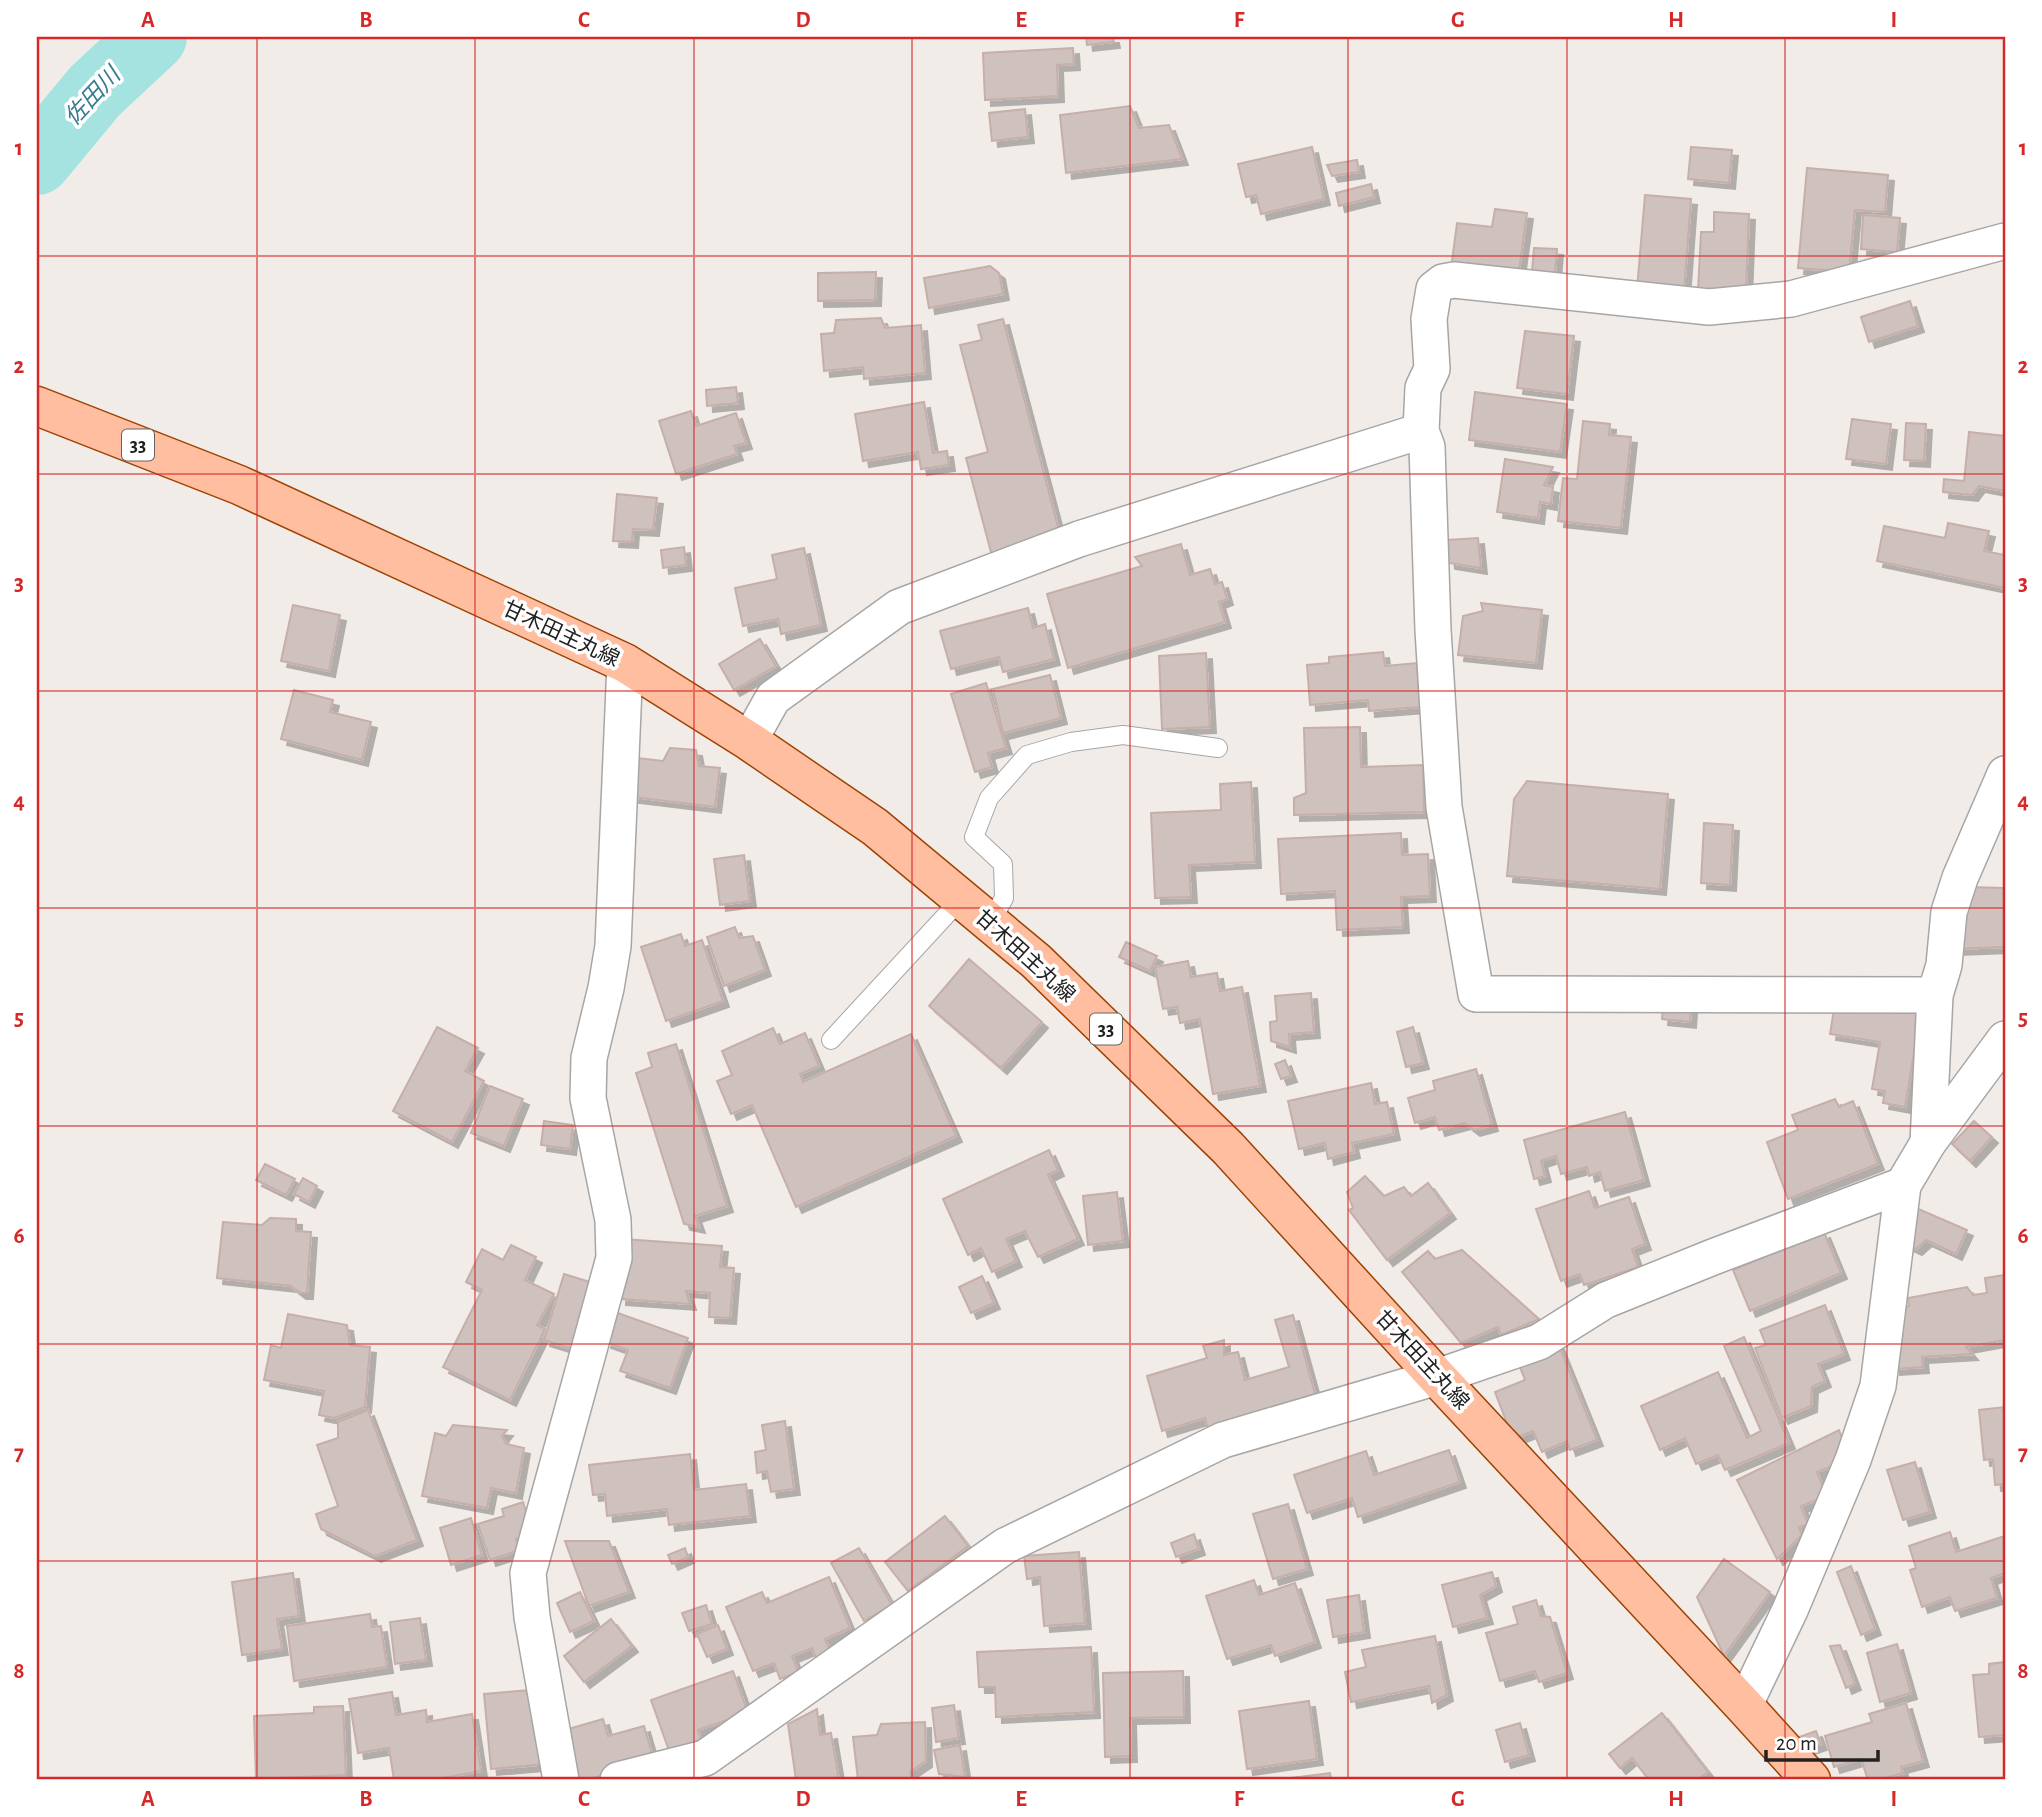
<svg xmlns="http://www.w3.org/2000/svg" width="2042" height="1817" viewBox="0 0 2042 1817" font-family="'Alegreya Sans','Noto Sans JP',sans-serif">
  <defs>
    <filter id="shadow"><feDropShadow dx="6" dy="6" stdDeviation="0" flood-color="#0004"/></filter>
  </defs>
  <rect width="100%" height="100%" fill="#f2ece8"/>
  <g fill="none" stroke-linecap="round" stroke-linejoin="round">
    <polyline stroke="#a5e3e1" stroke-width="68" points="37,161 95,91 153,37"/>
  </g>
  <g fill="#cfc1bd" stroke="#c6aea9" stroke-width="2" filter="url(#shadow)">
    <polygon points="1086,37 1113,37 1114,42 1087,45"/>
    <polygon points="1073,48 1074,64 1057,65 1058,96 985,100 983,53"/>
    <polygon points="1130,106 1139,128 1169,125 1182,159 1066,173 1060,115"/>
    <polygon points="1025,109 1028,137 992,141 989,113"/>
    <polygon points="1312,147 1324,199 1261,214 1256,195 1246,197 1238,164"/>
    <polygon points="1691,147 1732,150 1729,183 1688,179"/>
    <polygon points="1357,160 1359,172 1332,176 1327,165"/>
    <polygon points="1807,168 1888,175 1885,212 1855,210 1849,272 1798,268"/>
    <polygon points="1371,184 1374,197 1339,206 1336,193"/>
    <polygon points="1645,195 1691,199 1684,292 1637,289"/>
    <polygon points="1495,209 1527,213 1518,278 1451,269 1457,223 1492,227"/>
    <polygon points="1714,212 1749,214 1746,293 1698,291 1701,232 1714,232"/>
    <polygon points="1863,215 1900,218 1897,252 1861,249"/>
    <polygon points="1534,248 1557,249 1554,285 1531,284"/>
    <polygon points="990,266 999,273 1003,294 929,308 924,278"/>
    <polygon points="876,272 875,300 818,301 818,273"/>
    <polygon points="1910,301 1918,326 1869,342 1861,317"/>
    <polygon points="881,318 885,328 921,325 925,373 864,379 863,367 824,371 821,334 834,333 836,320"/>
    <polygon points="1003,319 1061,538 992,556 966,458 988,452 960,345 982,340 978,325"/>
    <polygon points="1525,331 1574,336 1567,394 1517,388"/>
    <polygon points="736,387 738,403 707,406 706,390"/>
    <polygon points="1475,392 1567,404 1560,452 1469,440"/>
    <polygon points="924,402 933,453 947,451 949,465 921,469 918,452 863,461 855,414"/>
    <polygon points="691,411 696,426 736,413 746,443 734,446 737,454 676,474 659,421"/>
    <polygon points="1852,419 1891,424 1886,464 1846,459"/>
    <polygon points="1583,421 1610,424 1609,435 1631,437 1621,528 1558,521 1563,478 1577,479"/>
    <polygon points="1906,423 1926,424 1924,461 1904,460"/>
    <polygon points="1969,432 2005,436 2005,491 1979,486 1972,495 1943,492 1944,479 1964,481"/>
    <polygon points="1505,459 1553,467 1544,485 1553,487 1551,504 1540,502 1538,518 1497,512"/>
    <polygon points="617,494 657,498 653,530 633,529 632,542 613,541"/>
    <polygon points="1948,523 1989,531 1984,551 2005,555 2005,588 1877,561 1884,526 1945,538"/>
    <polygon points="1478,538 1481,568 1449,563 1447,540"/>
    <polygon points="1181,544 1190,575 1210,569 1215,584 1222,582 1227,599 1219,602 1225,622 1068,668 1047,594 1142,566 1135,557"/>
    <polygon points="684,547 686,565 663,568 661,550"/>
    <polygon points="804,548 821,625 781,634 778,619 743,626 735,588 777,579 772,555"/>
    <polygon points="1481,603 1542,610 1536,663 1458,655 1463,616 1483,611"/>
    <polygon points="293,605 340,615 329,671 281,661"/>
    <polygon points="1028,608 1033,628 1045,624 1054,659 1003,672 999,657 951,669 940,631"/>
    <polygon points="760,639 776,666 734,690 719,664"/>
    <polygon points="1383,652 1385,666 1417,663 1420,707 1369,711 1368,700 1310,705 1307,665 1329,663 1329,657"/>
    <polygon points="1206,653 1210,727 1162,729 1159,656"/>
    <polygon points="1050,675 1061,718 1003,733 993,689"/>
    <polygon points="986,683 1006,748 988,753 992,767 975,772 951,694"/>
    <polygon points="294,690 333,700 330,712 371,722 362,760 281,739"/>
    <polygon points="1360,727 1361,767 1423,765 1424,812 1294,815 1294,798 1306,793 1304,728"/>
    <polygon points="670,748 696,750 699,766 720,768 715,807 633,797 638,758 663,761"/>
    <polygon points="1527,781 1668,794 1660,889 1507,876 1514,799"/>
    <polygon points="1251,782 1255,862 1189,865 1191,897 1155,898 1151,813 1221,810 1220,784"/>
    <polygon points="1704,823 1733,825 1730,885 1701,883"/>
    <polygon points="1401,833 1402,855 1428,854 1430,896 1401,897 1403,927 1337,930 1335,891 1281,894 1278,839"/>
    <polygon points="744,855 750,901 720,905 714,859"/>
    <polygon points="1968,887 2005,888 2005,947 1954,949"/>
    <polygon points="735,927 739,938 753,936 765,970 724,986 707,937"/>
    <polygon points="681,934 685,946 702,940 723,1001 666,1021 641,947"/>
    <polygon points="1126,942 1157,956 1150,971 1119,957"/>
    <polygon points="969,959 1042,1022 1001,1068 929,1006"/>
    <polygon points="1188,961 1191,977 1217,973 1220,991 1242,987 1260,1086 1213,1094 1200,1019 1180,1023 1177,1007 1163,1009 1155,967"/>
    <polygon points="1311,993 1314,1032 1289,1034 1290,1047 1271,1041 1270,1022 1277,1021 1275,996"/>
    <polygon points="1836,997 1921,1011 1905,1107 1883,1103 1885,1091 1872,1089 1880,1042 1830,1034"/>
    <polygon points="1663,1006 1691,1008 1690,1022 1662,1019"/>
    <polygon points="437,1027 478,1048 465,1071 484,1081 452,1142 393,1111"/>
    <polygon points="1413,1027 1423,1063 1406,1067 1397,1032"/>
    <polygon points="773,1028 780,1044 805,1033 819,1066 800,1074 803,1082 911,1034 956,1136 796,1207 752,1105 731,1114 717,1081 732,1075 722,1051"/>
    <polygon points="676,1044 727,1206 695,1216 699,1227 684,1224 636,1073 652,1067 648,1053"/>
    <polygon points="1285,1060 1291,1076 1281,1079 1275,1064"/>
    <polygon points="1476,1069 1492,1125 1474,1130 1465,1123 1439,1130 1435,1117 1415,1123 1408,1098 1435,1090 1433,1081"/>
    <polygon points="1371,1083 1375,1104 1387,1102 1394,1134 1352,1143 1354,1152 1328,1159 1325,1143 1299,1149 1288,1101"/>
    <polygon points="490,1086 523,1099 504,1146 471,1133"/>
    <polygon points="1835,1099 1839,1107 1853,1101 1878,1164 1788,1199 1767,1142 1798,1130 1792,1115"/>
    <polygon points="1625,1112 1644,1180 1605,1191 1600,1172 1589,1176 1587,1167 1561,1174 1556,1156 1541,1161 1545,1176 1534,1179 1524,1140"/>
    <polygon points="544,1121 573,1125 570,1149 541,1145"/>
    <polygon points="1974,1121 1992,1137 1970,1161 1952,1144"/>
    <polygon points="1049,1150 1058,1170 1048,1175 1078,1239 1038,1257 1025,1231 1006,1239 1016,1261 992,1272 981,1248 968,1255 943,1199"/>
    <polygon points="265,1164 295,1179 286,1195 256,1180"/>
    <polygon points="1365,1176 1384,1196 1404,1187 1411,1196 1428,1183 1450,1213 1387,1260 1349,1210 1353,1208 1347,1192"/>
    <polygon points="303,1178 317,1186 309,1202 294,1194"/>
    <polygon points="1589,1191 1595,1208 1629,1197 1645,1244 1632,1249 1638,1267 1584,1285 1580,1274 1561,1281 1536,1209"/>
    <polygon points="1117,1192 1123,1241 1088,1245 1083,1196"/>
    <polygon points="1916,1208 1967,1230 1956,1254 1926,1240 1916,1249 1901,1242"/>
    <polygon points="270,1218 296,1219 296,1231 311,1232 307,1293 300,1293 291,1286 217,1278 223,1222 262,1225"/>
    <polygon points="1824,1232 1841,1273 1750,1311 1733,1270"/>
    <polygon points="623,1239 722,1246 720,1267 734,1268 730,1318 709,1317 710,1293 686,1291 690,1304 620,1299"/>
    <polygon points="511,1245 536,1257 525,1280 554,1294 537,1325 545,1329 510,1400 443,1367 482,1290 466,1282 482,1249 503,1260"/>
    <polygon points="1462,1250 1539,1319 1501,1335 1498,1327 1461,1343 1402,1272 1428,1251 1435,1259"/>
    <polygon points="564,1274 593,1283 573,1349 544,1340"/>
    <polygon points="2005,1275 2005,1340 1966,1347 1972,1354 1922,1357 1923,1367 1894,1369 1891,1314 1909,1306 1908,1298 1967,1287 1973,1295 1987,1293 1985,1278"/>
    <polygon points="982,1276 994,1303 971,1313 959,1287"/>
    <polygon points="1825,1305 1844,1354 1818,1364 1825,1381 1812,1387 1811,1406 1782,1418 1755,1348 1766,1345 1760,1330"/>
    <polygon points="615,1312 688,1338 670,1388 620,1371 628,1350 605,1342"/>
    <polygon points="288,1314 347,1325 350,1345 370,1347 365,1407 334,1418 319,1415 324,1391 264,1380 271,1345 281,1348"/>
    <polygon points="1293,1315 1317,1401 1209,1432 1205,1418 1162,1431 1147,1376 1207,1358 1203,1346 1224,1340 1224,1355 1238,1352 1245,1380 1289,1367 1275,1320"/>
    <polygon points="1744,1337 1789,1443 1725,1470 1718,1455 1696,1464 1685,1438 1660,1450 1641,1406 1718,1372 1747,1438 1761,1431 1724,1346"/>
    <polygon points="1557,1341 1597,1440 1570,1450 1567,1441 1542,1452 1533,1431 1513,1439 1495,1392 1525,1380 1516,1357"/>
    <polygon points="2005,1407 2005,1484 1995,1485 1993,1459 1984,1460 1979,1410"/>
    <polygon points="368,1410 417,1540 375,1556 321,1529 316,1514 338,1506 317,1445 338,1438 338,1422"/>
    <polygon points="785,1421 794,1489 771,1492 767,1471 757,1473 755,1452 766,1450 762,1425"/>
    <polygon points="453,1425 507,1430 502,1436 506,1444 524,1448 516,1493 491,1488 487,1508 422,1496 435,1433 446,1436"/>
    <polygon points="1839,1430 1843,1440 1835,1465 1817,1472 1824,1489 1820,1499 1801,1506 1808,1524 1799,1527 1802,1535 1777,1559 1737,1480"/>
    <polygon points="1449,1450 1460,1482 1358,1517 1352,1498 1307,1513 1294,1475 1366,1451 1374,1475"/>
    <polygon points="690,1454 694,1490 746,1484 750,1516 669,1525 667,1509 607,1516 605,1494 593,1495 589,1465"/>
    <polygon points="1915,1462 1930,1512 1903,1520 1887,1470"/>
    <polygon points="523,1502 533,1533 516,1539 520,1550 490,1560 478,1524 504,1516 502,1509"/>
    <polygon points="1288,1504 1307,1569 1273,1579 1253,1514"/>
    <polygon points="945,1516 968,1546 908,1591 885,1562"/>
    <polygon points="471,1518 482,1555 451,1565 440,1528"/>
    <polygon points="1950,1532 1956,1552 2005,1536 2005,1573 1991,1578 1997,1598 1955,1611 1950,1597 1922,1607 1910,1570 1916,1568 1909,1546"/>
    <polygon points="1194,1534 1199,1549 1176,1557 1171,1543"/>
    <polygon points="565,1541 609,1541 629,1592 589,1606"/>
    <polygon points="685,1548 688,1557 672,1564 668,1555"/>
    <polygon points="859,1548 892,1605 864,1621 831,1563"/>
    <polygon points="1079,1552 1085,1623 1044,1626 1040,1577 1027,1579 1024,1556"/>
    <polygon points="1724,1559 1770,1592 1724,1656 1697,1597"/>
    <polygon points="1851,1566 1875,1629 1861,1635 1837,1572"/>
    <polygon points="1492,1572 1496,1586 1480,1595 1487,1618 1453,1627 1442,1585"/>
    <polygon points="293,1573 299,1616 277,1619 282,1649 242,1655 232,1582"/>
    <polygon points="829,1577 850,1628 825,1639 833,1657 818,1663 812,1648 792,1656 798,1672 780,1679 774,1663 753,1671 726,1607 762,1592 767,1603"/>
    <polygon points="1254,1580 1259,1595 1295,1583 1315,1642 1275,1656 1271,1645 1227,1659 1206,1596"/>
    <polygon points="580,1592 594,1621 570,1632 557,1603"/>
    <polygon points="1359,1595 1364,1632 1333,1637 1327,1600"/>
    <polygon points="1536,1600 1541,1616 1550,1617 1567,1673 1539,1682 1535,1671 1500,1681 1486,1633 1518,1624 1513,1607"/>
    <polygon points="706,1605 712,1624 689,1631 682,1613"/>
    <polygon points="370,1614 372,1627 381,1626 387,1667 294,1681 287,1626"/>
    <polygon points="420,1618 426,1660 395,1664 390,1622"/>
    <polygon points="611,1619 632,1646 584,1682 564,1656"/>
    <polygon points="718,1625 727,1649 707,1657 697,1634"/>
    <polygon points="1435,1636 1447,1695 1432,1703 1429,1686 1351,1702 1345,1672 1366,1667 1362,1650"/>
    <polygon points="1897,1644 1911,1693 1880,1702 1867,1653"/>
    <polygon points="1840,1645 1855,1684 1846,1688 1830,1646"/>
    <polygon points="1091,1647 1094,1712 996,1717 995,1687 979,1687 977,1652"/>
    <polygon points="2005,1662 2005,1735 1979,1737 1973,1675 1989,1674 1989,1664"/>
    <polygon points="733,1671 748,1713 698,1730 704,1748 672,1759 651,1700"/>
    <polygon points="1183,1671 1184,1717 1130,1718 1131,1756 1105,1757 1103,1673"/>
    <polygon points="529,1690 548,1764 491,1769 484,1694"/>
    <polygon points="392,1692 396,1715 426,1710 427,1722 472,1714 481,1771 443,1778 444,1780 394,1780 389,1748 358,1753 349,1699"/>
    <polygon points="1309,1701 1317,1759 1247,1769 1239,1711"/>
    <polygon points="1906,1703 1923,1761 1901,1767 1903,1773 1878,1780 1868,1780 1861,1759 1834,1767 1825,1736 1872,1722 1869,1714"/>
    <polygon points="954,1705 959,1738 936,1742 932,1708"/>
    <polygon points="343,1706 346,1775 256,1779 254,1716 314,1713 314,1707"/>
    <polygon points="817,1709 820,1735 831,1733 839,1780 796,1780 788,1724"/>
    <polygon points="1662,1713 1708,1772 1697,1780 1649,1780 1632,1758 1620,1768 1609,1754"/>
    <polygon points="603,1719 608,1736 644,1726 654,1761 586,1780 579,1780 565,1730"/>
    <polygon points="925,1722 926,1761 910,1772 912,1780 858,1780 853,1737 877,1735 881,1724"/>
    <polygon points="1520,1723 1529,1755 1505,1762 1496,1730"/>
    <polygon points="1816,1731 1821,1744 1803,1750 1799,1737"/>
    <polygon points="960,1745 965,1777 939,1774 934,1750"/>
    <polygon points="1330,1773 1331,1780 1291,1780 1290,1778"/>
  </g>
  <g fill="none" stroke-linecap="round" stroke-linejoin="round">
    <defs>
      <g id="service">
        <polyline points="990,923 1004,898 1003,864 974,837 989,798 1027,755 1071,742 1123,735 1218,748"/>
        <polyline points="831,1040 961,899"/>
      </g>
      <g id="minor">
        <polyline points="749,741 773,698 899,607 1079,539 1421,431"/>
        <polyline points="1935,995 1476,994 1444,807 1433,630 1427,447 1421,431 1423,388 1432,369 1429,319 1434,289 1443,282 1454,280 1709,307 1791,299 2005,241"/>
        <polyline points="1928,1143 1935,995 1944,965 1949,912 1960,878 2005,774"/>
        <polyline points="1744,1706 1790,1610 1853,1460 1878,1386 1903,1185 1928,1143 2005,1039"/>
        <polyline points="561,1780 532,1617 528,1573 614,1258 613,1220 588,1098 589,1058 606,988 613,946 625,663"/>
        <polyline points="618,1780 705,1758 1005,1546 1223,1440 1437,1377 1539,1342 1606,1300 1713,1257 1903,1185"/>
      </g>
      <polyline id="primary" points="37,406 239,485 625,663 749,741 875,827 1036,961 1228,1148 1437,1377 1744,1706 1811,1780"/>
    </defs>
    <use href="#service" stroke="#a6a6a6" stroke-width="20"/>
    <use href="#minor" stroke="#a6a6a6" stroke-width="38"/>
    <use href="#primary" stroke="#9f4200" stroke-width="41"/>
    <use href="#service" stroke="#fff" stroke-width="18"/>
    <use href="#minor" stroke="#fff" stroke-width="35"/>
    <use href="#primary" stroke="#ffbea0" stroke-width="38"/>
  </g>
  <path fill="none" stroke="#d62828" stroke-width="2" stroke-opacity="0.55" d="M257 37V1780M475 37V1780M694 37V1780M912 37V1780M1130 37V1780M1348 37V1780M1567 37V1780M1785 37V1780M37 256H2005M37 474H2005M37 691H2005M37 908H2005M37 1126H2005M37 1344H2005M37 1561H2005"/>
  <g text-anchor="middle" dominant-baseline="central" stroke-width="7" stroke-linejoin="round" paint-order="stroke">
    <g fill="#fff" stroke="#646464" stroke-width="2">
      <rect x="122" y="429.5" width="32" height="31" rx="5"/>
      <rect x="1090" y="1013.5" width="32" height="31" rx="5"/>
    </g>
    <g font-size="19" font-weight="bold" fill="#222">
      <text x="138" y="445">33</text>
      <text x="1106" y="1029">33</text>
    </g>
    <g font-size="21" fill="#222" stroke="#fff">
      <text transform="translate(561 634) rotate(25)">甘木田主丸線</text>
      <text transform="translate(1025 956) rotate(42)">甘木田主丸線</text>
      <text transform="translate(1422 1360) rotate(47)">甘木田主丸線</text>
    </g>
    <g font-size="23" font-style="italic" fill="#377b90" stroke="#fff">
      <text transform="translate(93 97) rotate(-47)">佐田川</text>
    </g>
  </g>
  <rect width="2042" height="1817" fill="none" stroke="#ffffff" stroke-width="77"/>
  <path d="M1766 1750v10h112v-10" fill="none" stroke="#222222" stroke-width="3.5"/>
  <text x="1776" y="1750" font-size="21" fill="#222222" stroke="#ffffff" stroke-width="5" paint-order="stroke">20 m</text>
  <rect x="38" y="38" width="1966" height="1740" fill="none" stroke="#d62828" stroke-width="2.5"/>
  <g font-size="23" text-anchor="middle" font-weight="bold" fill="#d62828">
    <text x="148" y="27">A</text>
    <text x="366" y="27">B</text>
    <text x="584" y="27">C</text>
    <text x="803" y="27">D</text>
    <text x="1021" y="27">E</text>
    <text x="1239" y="27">F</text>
    <text x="1458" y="27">G</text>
    <text x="1676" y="27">H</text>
    <text x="1894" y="27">I</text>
    <text x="19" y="155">1</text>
    <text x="2023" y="155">1</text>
    <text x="19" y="373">2</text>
    <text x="2023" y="373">2</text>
    <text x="19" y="590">3</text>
    <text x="2023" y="590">3</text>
    <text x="19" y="808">4</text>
    <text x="2023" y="808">4</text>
    <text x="19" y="1025">5</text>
    <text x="2023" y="1025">5</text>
    <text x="19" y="1243">6</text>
    <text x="2023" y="1243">6</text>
    <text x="19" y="1460">7</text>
    <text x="2023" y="1460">7</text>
    <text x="19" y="1678">8</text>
    <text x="2023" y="1678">8</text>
    <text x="148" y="1806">A</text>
    <text x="366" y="1806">B</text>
    <text x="584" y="1806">C</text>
    <text x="803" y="1806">D</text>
    <text x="1021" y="1806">E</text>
    <text x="1239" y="1806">F</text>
    <text x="1458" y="1806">G</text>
    <text x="1676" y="1806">H</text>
    <text x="1894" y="1806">I</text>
  </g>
</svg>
